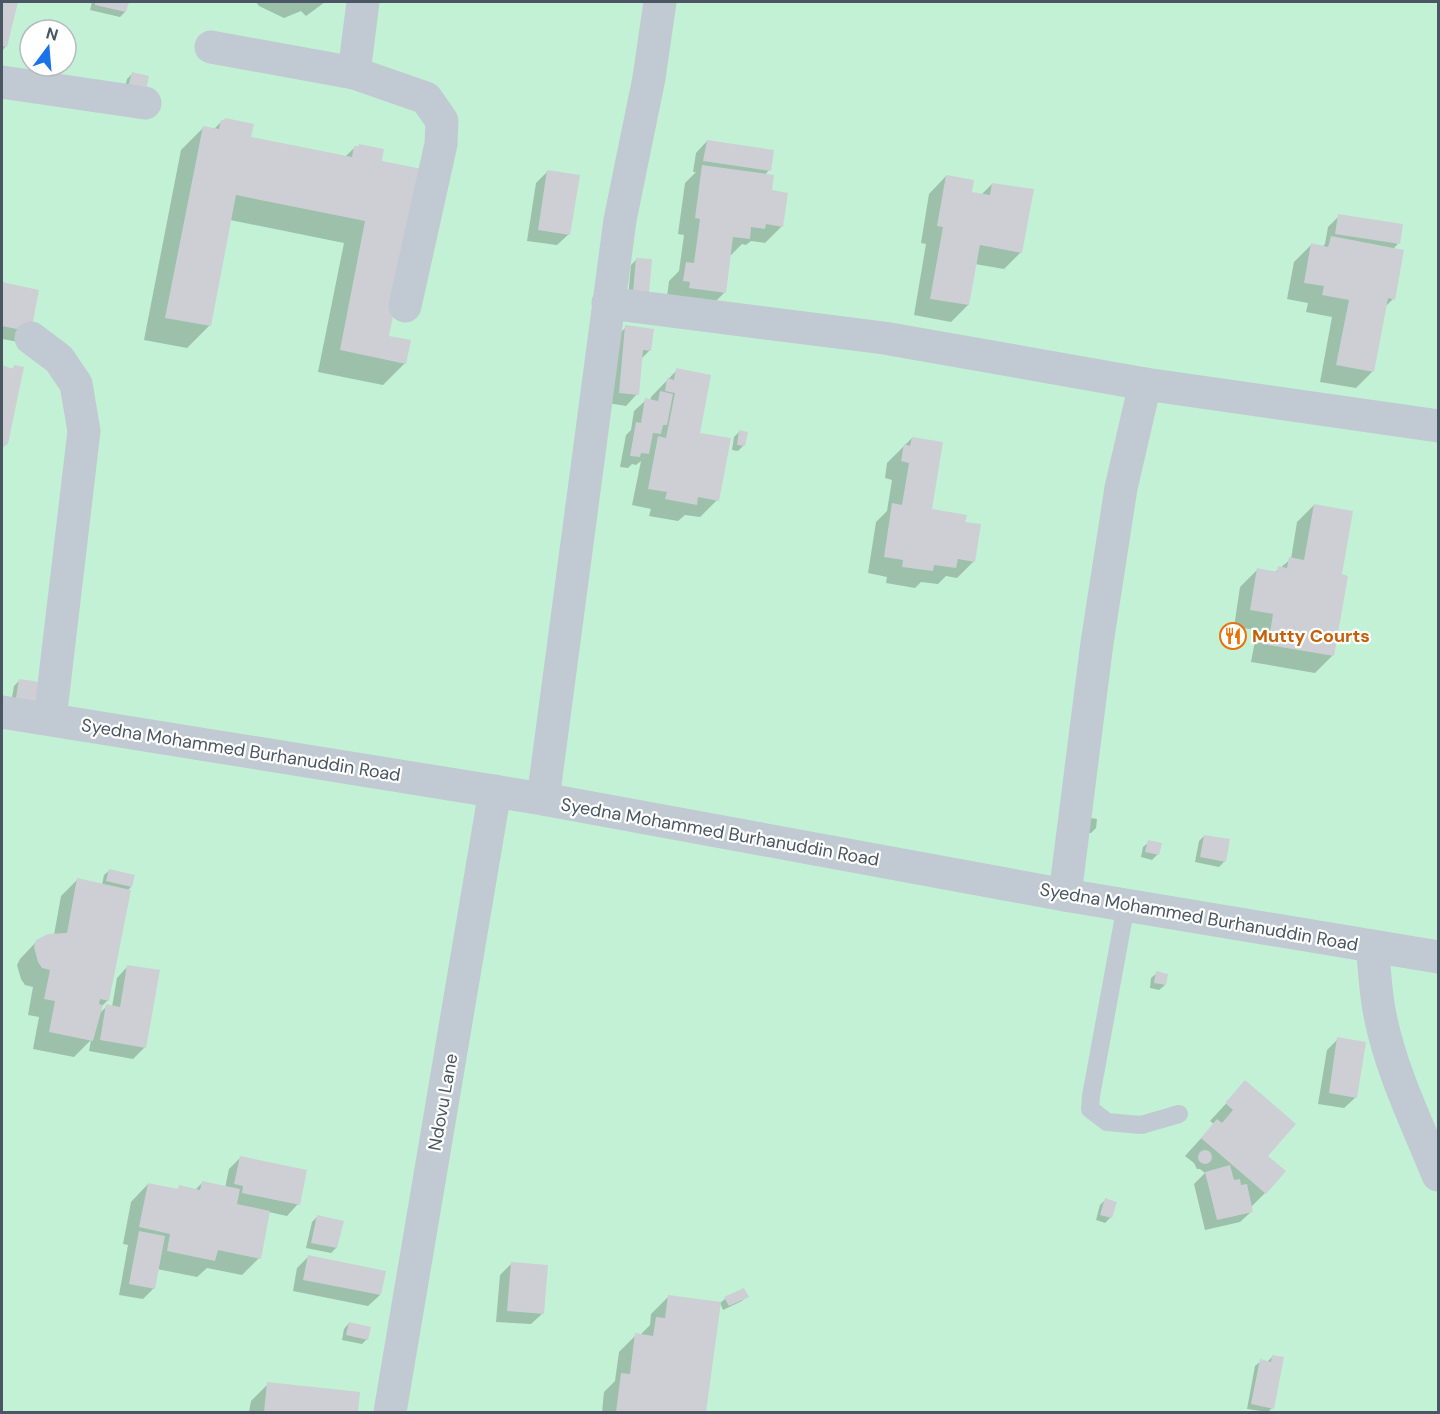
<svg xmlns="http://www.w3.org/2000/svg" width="1440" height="1414" viewBox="0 0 1440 1414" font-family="'DM Sans',sans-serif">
  <rect width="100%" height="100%" fill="#f5f3f3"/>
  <path fill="#c3f1d5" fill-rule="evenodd" d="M2 2H1438V1412H2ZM30 30H66V66H30Z"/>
  <g fill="#0003">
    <polygon points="2,2 17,2 6,46 2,51"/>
    <polygon points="92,2 127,2 125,12 120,17 90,10"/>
    <polygon points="256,2 325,2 306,16 301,11 284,18 259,6"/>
    <polygon points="132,74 148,77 124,92 127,79"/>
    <polygon points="222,121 249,138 345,157 355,147 380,162 387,337 405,363 383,385 318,372 344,243 230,220 209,326 187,348 144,340 181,150 204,127 213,130"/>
    <polygon points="707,141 769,170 765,175 782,226 765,243 751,241 746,245 742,244 731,255 729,255 724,293 707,310 667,297 669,281 679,271 684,235 678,234 685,183 696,172 693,172 696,153"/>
    <polygon points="548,171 569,234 557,245 527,241 536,183"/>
    <polygon points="946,176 970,193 981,195 992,184 1021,252 1004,269 975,264 968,305 951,322 914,315 926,244 921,243 929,194"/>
    <polygon points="1339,216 1398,244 1393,249 1393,299 1385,307 1373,371 1356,388 1320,382 1332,317 1306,312 1308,303 1287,299 1294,262 1311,245 1322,247 1325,244 1328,227"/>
    <polygon points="636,260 647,293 628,297 631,265"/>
    <polygon points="2,283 38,291 19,342 2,339"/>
    <polygon points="626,327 650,350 641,359 637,394 626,406 608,403 615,338"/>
    <polygon points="2,367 11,370 14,367 7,443 2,448"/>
    <polygon points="677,370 698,434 717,500 700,517 685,515 678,521 649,516 651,509 632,505 641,461 636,465 632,464 628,468 620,467 626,435 631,430 634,411 646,400 650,401 651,397"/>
    <polygon points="739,432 744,445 738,451 732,450 734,437"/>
    <polygon points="912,438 930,510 974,561 957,578 946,576 938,584 921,582 915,588 886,583 887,577 868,573 876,522 887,511 892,480 885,478 887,463"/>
    <polygon points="1314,505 1340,576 1332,656 1315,673 1251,662 1257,630 1234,627 1240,587 1257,570 1274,573 1291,559 1297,522"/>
    <polygon points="19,681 39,683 10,709 14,686"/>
    <polygon points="1091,818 1097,819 1096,828 1091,833 1081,832 1083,828"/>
    <polygon points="1204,836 1225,861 1219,867 1195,862 1199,841"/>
    <polygon points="1149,842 1158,854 1152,860 1141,857 1143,847"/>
    <polygon points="110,870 131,887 127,891 108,1000 100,1008 99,1014 107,1006 112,1007 117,978 128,966 144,1048 133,1059 89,1051 91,1040 74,1057 33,1049 39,1017 28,1015 33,987 25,985 21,979 17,965 20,959 37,941 54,935 61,896 78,879 102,885 104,875"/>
    <polygon points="1157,973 1165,985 1159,990 1150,988 1151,978"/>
    <polygon points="1338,1039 1356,1097 1344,1108 1318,1104 1327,1050"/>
    <polygon points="1245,1083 1265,1193 1251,1207 1252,1211 1240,1222 1205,1230 1194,1184 1205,1173 1200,1169 1197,1169 1194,1163 1185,1156 1214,1124 1210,1121"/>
    <polygon points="240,1158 298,1204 287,1216 269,1212 259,1258 242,1275 207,1268 197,1277 157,1269 154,1288 143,1299 119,1295 128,1245 123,1244 131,1202 148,1184 176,1190 180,1187 195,1190 202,1183 225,1188 229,1169"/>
    <polygon points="1105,1200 1115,1203 1110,1218 1105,1223 1096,1220 1100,1205"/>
    <polygon points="318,1216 336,1248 331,1253 306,1248 312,1222"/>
    <polygon points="308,1257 380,1295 368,1306 293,1291 297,1268"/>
    <polygon points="511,1264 543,1313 531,1324 496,1322 500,1275"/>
    <polygon points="747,1296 742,1301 723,1310 720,1303 725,1299"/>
    <polygon points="668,1297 719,1303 705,1412 602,1412 604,1392 615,1381 619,1352 636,1335 640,1335 650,1325 651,1314"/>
    <polygon points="349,1323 367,1339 362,1344 342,1340 344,1329"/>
    <polygon points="1273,1356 1272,1408 1268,1412 1247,1409 1255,1366 1261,1361 1267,1362"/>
    <polygon points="268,1384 358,1394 356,1412 249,1412 251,1401"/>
  </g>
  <g fill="#cdcfd5">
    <polygon points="2,2 18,2 7,47 2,46"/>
    <polygon points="95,2 129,2 126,12 95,5"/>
    <polygon points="132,72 149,76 146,91 128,87"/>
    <polygon points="225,118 254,124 251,137 352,157 354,146 359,146 359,144 384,149 382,161 422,169 389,336 411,340 406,364 340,350 365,221 236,195 211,326 165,318 203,126 219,129 221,120 224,120"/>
    <polygon points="707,140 774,150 771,171 703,161"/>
    <polygon points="702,165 774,175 772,190 788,193 783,227 766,224 765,229 751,227 750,239 733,237 726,293 689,288 690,282 683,281 686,262 694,263 700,219 695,218"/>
    <polygon points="547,170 580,175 570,235 538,230"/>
    <polygon points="946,175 974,180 972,192 990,195 992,183 1034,189 1022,253 980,245 969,305 930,299 943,227 937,226"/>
    <polygon points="1338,214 1403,224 1400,244 1335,234"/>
    <polygon points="1331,236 1404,250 1395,300 1388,298 1374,372 1336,365 1349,300 1322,295 1324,286 1304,283 1311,243 1328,247"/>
    <polygon points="636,258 652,259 649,294 633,292"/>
    <polygon points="2,282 39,290 31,332 2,326"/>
    <polygon points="625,325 654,329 651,351 643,350 639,395 619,393"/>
    <polygon points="2,365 13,369 14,365 24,367 8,444 2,447"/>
    <polygon points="676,368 711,375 700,433 731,438 719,501 698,497 697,505 665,499 667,492 648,489 658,436 666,438 675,393 665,391 667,378 674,380"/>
    <polygon points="660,391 673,394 667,425 663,425 661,434 653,433 649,454 641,453 640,457 630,456 636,422 641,423 645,398 658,401"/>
    <polygon points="739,430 748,432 745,446 737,445"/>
    <polygon points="912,437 943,442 932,509 967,515 965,522 981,524 975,562 958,559 956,568 934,565 933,571 902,567 903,560 884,557 892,503 902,505 909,463 901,461 904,444 910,446"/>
    <polygon points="1314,504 1353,511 1342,574 1348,576 1334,656 1268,645 1273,614 1250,610 1257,568 1277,572 1278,566 1287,568 1289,557 1304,560"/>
    <polygon points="19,679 40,682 37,707 15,704"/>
    <polygon points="1204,835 1230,839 1226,862 1200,857"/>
    <polygon points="1148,840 1162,843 1159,855 1145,852"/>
    <polygon points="109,869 135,875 132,887 106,881"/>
    <polygon points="77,878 131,890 109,1001 100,999 99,1004 103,1005 93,1041 49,1032 55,1001 44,999 50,970 42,968 38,962 34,947 36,940 48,934 67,933"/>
    <polygon points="127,965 160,970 146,1048 100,1040 106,1004 120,1007"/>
    <polygon points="1156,971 1168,974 1166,985 1154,983"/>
    <polygon points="1337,1037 1366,1042 1357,1098 1329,1093"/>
    <polygon points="1245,1080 1296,1124 1268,1156 1286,1171 1266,1194 1201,1138 1217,1119 1222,1123 1233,1110 1225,1103"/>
    <circle cx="1205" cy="1157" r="7"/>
    <polygon points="240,1156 307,1170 300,1205 242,1193 243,1186 234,1184"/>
    <polygon points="1230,1165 1234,1180 1240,1179 1241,1185 1247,1184 1253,1212 1217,1220 1205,1172"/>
    <polygon points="202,1181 240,1189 237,1204 270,1211 261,1259 218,1250 215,1261 167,1251 170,1234 139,1227 148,1183 178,1189 179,1185 200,1190"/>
    <polygon points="1105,1198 1117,1202 1112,1218 1100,1215"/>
    <polygon points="317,1215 344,1221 337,1248 311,1243"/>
    <polygon points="139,1231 165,1236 155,1289 129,1284"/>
    <polygon points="308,1255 386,1271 381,1295 303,1280"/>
    <polygon points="511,1262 548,1265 544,1314 507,1311"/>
    <polygon points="744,1288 749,1297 729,1306 724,1297"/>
    <polygon points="668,1295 721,1302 706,1412 683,1411 683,1412 616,1412 621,1373 630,1374 635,1333 653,1336 656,1317 665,1318"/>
    <polygon points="349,1322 371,1327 368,1340 346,1335"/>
    <polygon points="1272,1355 1284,1357 1274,1409 1251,1404 1260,1359 1271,1362"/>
    <polygon points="267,1382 360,1392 358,1412 264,1412"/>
  </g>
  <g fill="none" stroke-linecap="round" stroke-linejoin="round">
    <polyline stroke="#c1cad2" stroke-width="18" points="1126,905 1091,1096 1090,1109 1107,1122 1141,1125 1179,1114"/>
    <g stroke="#c1cad2" stroke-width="33">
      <polyline points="211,47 354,73 426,98 442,121 441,144 405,306"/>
      <polyline points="354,73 363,2"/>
      <polyline points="2,82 145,103"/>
      <polyline points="608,303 884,338 1145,384"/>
      <polyline points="31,338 59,359 76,384 84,431 50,719"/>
      <polyline points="2,712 543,799 1065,895 1438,957"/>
      <polyline points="543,799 620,220 649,78 660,2"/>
      <polyline points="1065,895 1097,643 1121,488 1145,384 1438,426"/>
      <path d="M1372 946C1375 969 1375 992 1380 1015 1391 1071 1417 1123 1438 1175"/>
      <polyline points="390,1412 495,791"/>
    </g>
  </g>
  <defs>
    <symbol id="restaurant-ring" viewBox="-11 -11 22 22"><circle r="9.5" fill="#fff" stroke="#e8710a" stroke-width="1.5"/><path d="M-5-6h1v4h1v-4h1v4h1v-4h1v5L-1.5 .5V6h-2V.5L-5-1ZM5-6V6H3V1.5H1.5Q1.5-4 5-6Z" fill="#e8710a"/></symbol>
  </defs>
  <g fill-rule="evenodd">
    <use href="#restaurant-ring" x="1218" y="621" width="30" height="30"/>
  </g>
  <g text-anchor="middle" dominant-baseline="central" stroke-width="4.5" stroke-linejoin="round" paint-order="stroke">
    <g font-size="18" font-weight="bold" fill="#c56008" stroke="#fff" text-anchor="start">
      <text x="1252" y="636">Mutty Courts</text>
    </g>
    <g font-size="18" fill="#4a5661" stroke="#fff">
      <text transform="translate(241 750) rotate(9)">Syedna Mohammed Burhanuddin Road</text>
      <text transform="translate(720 832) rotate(10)">Syedna Mohammed Burhanuddin Road</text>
      <text transform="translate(1199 917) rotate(10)">Syedna Mohammed Burhanuddin Road</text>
      <text transform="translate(443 1102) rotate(-80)">Ndovu Lane</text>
    </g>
  </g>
  <rect width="1440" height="1414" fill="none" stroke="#4a5661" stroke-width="6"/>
  <g transform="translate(48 48) rotate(16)"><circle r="28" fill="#ffffff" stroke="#b7bbc0" stroke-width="1.5"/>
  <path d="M0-4.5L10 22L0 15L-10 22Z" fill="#1a73e8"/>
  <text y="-9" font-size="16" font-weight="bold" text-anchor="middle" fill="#4a5661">N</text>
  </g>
</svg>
